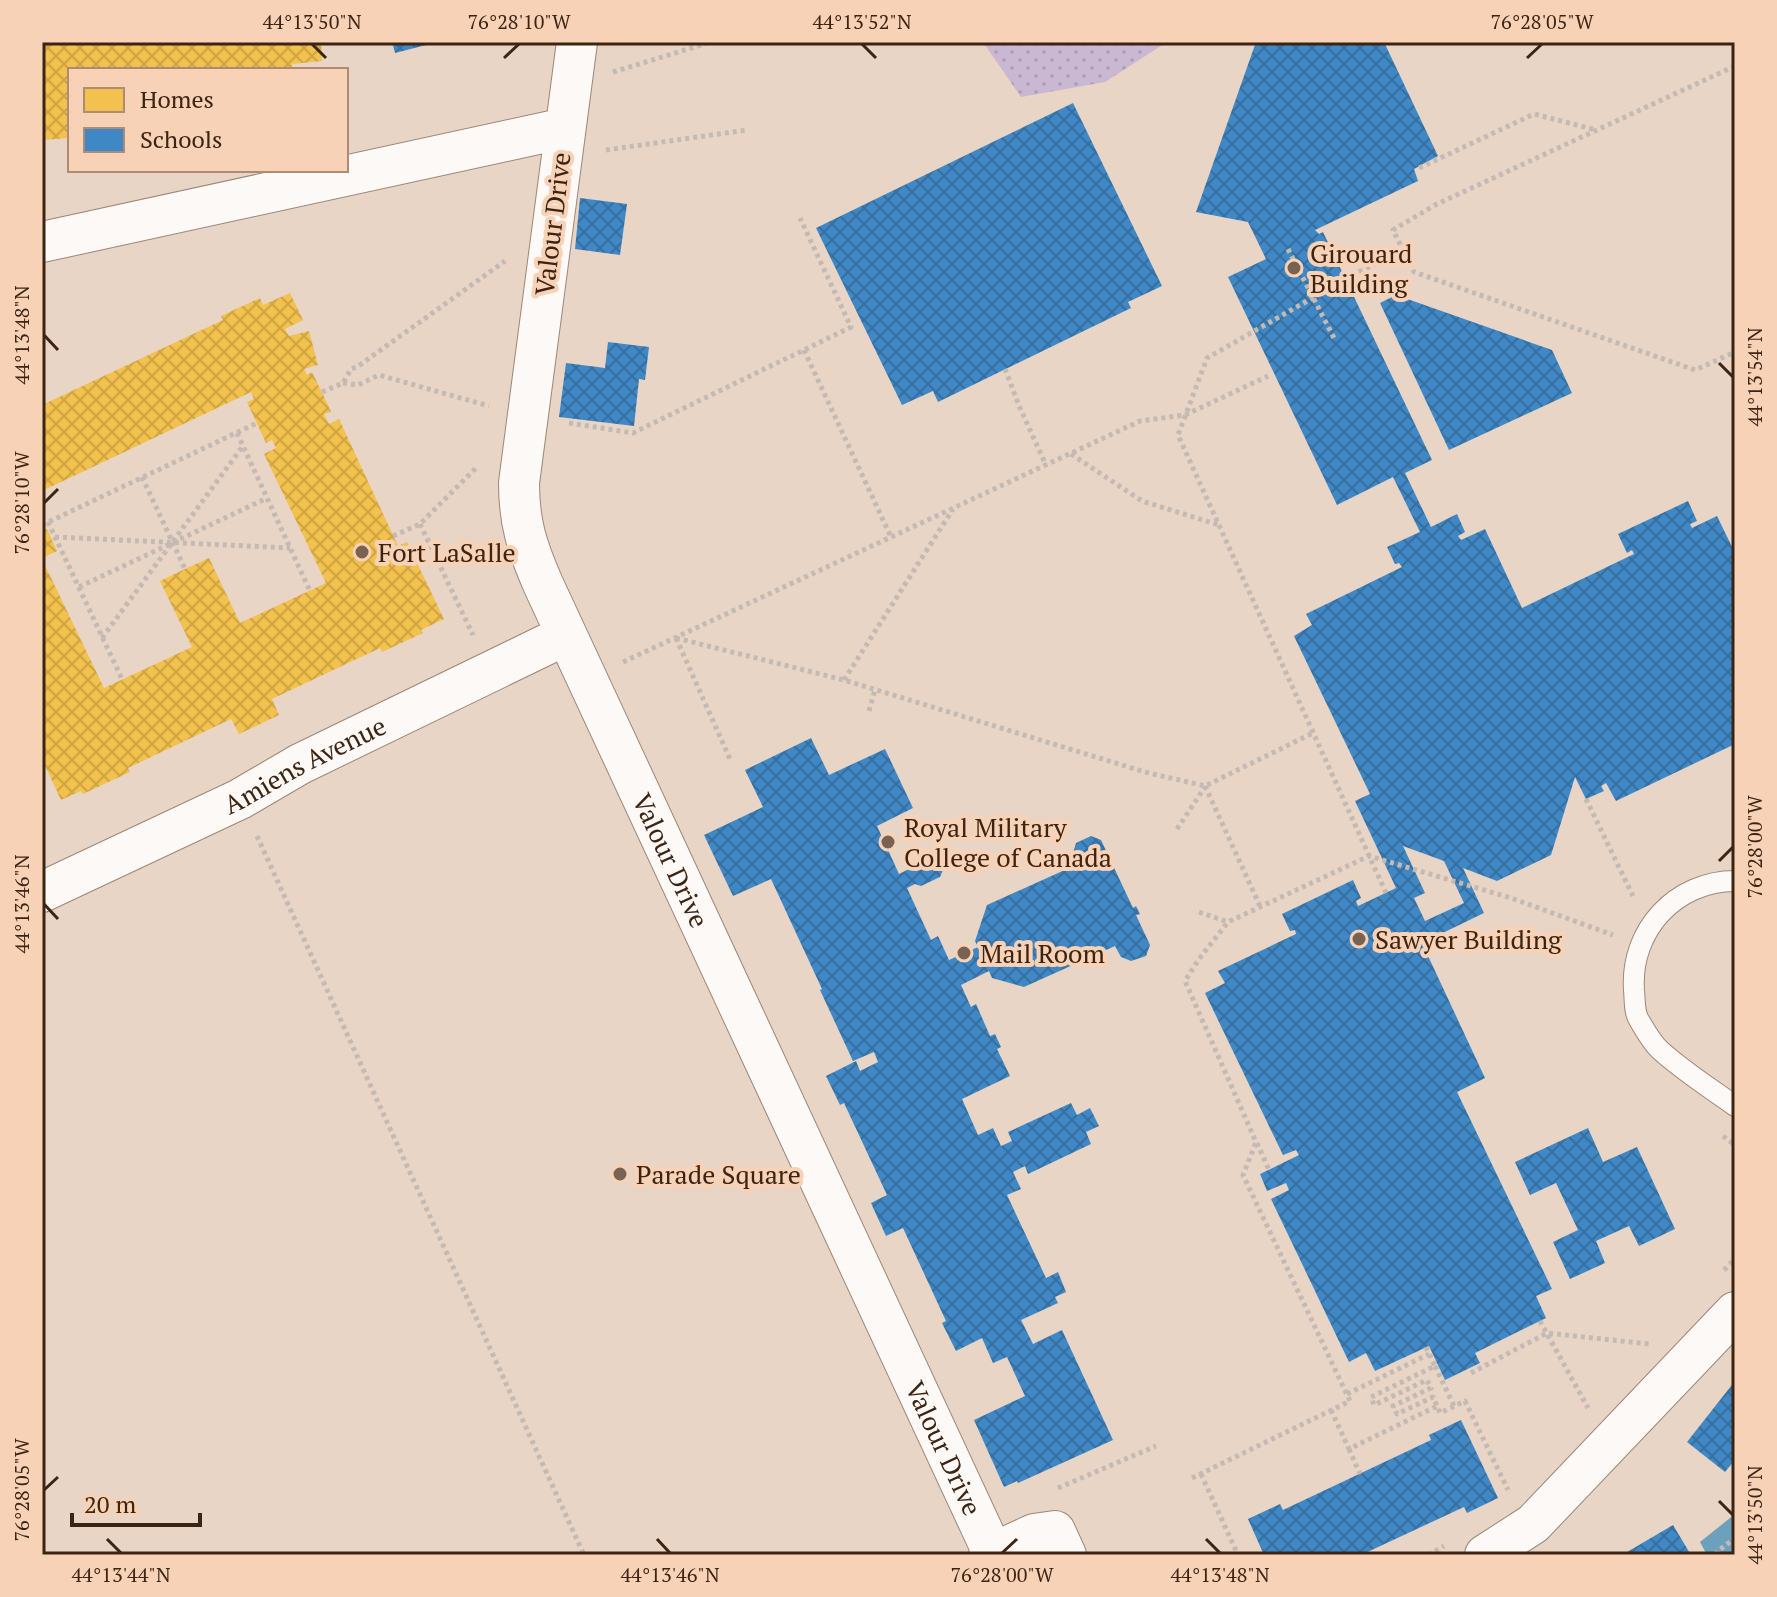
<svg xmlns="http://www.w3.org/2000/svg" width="1777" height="1597" viewBox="0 0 1777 1597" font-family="'PT Serif',serif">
  <defs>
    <pattern id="park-dots" width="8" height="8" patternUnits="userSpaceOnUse" patternTransform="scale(2)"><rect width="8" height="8" fill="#cab7d2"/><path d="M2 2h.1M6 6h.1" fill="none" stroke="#ae9db3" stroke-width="1.8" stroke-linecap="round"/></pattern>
    <pattern id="homes-cross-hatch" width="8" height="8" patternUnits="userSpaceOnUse" patternTransform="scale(2)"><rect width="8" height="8" fill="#f2c14e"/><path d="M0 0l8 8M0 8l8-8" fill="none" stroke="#d0a643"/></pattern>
    <pattern id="schools-cross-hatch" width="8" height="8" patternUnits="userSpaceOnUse" patternTransform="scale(2)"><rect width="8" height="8" fill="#3f88c5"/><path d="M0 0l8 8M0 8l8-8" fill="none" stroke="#366f9f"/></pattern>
  </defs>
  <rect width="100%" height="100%" fill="#e9d5c6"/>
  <polygon fill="url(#park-dots)" points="983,42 1167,42 1105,82 1021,97"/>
  <polygon fill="#6ca1be" points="1735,1514 1735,1555 1707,1555 1700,1542"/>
  <g fill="url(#homes-cross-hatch)">
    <polygon points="42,42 321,42 322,61 292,64 293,70 70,70 70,138 42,140"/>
    <polygon points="290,293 303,320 285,329 289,336 309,331 318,365 304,369 307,375 312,372 328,405 331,412 324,414 329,424 339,419 398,546 407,542 444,619 421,630 423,633 382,652 380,648 272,699 279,715 239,734 231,719 128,768 130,772 83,794 81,791 61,800 42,759 42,559 104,688 192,647 160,581 185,569 209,558 240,623 326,583 264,454 276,448 272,440 266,443 247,402 254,399 251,392 42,491 42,405 223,320 221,316 260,298 263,305"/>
    <polygon points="47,529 57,551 42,558 42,532"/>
  </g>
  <g fill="url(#schools-cross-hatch)" fill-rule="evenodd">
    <polygon points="392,42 434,42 434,43 395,53"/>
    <path d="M1256 42H1384L1438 156 1414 169 1418 181 1315 230 1319 234 1323 232 1432 460 1405 473 1431 527 1457 514 1465 532 1458 536 1461 540 1485 529 1522 608 1634 554 1632 550 1627 553 1618 534 1688 501 1697 521 1690 524 1692 528 1717 516 1735 553V744L1616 801 1606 783 1601 786 1604 791 1586 799 1575 777 1551 855 1497 881 1463 868 1484 913 1422 943 1485 1078 1457 1092 1552 1289 1536 1296 1546 1318 1475 1353 1480 1363 1445 1380 1429 1346 1375 1371 1366 1353 1349 1362 1271 1199 1289 1190 1286 1183 1267 1191 1260 1174 1299 1155 1296 1150 1283 1155 1205 993 1225 983 1218 971 1296 934 1295 930 1290 931 1282 914 1353 880 1361 898 1356 901 1358 906 1396 888 1355 801 1370 794 1294 636 1312 625 1306 614 1402 567 1399 563 1395 564 1387 547 1420 532 1393 477 1337 505 1228 277 1266 259 1248 222 1196 212ZM1403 846 1444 861 1464 903 1425 921 1414 898 1425 893Z"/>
    <polygon points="1073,103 1162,286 1128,302 1131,308 938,402 933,391 902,405 816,228"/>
    <polygon points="580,198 627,204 620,255 575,249"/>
    <polygon points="1396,295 1552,350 1572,393 1449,450 1380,303"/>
    <polygon points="608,342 649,347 645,380 639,379 634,426 559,417 566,363 605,368"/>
    <polygon points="811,738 829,775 885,749 913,808 877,826 899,874 909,869 911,864 930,855 936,857 943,870 940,877 921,886 915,884 907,888 931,940 938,936 949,960 978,947 975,941 987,905 1078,864 1073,853 1076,843 1091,836 1101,840 1133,908 1136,906 1140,914 1136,915 1150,945 1146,956 1131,961 1121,957 1115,946 1024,987 992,978 989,971 961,985 971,1007 976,1004 990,1036 995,1034 1001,1047 997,1049 1010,1076 962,1099 978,1135 993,1128 1001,1146 1012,1141 1008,1132 1071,1103 1077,1115 1090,1108 1099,1126 1086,1132 1091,1144 1028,1174 1025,1166 1013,1172 1021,1189 1007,1195 1046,1278 1058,1272 1066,1292 1055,1297 1058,1303 1021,1320 1033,1344 1062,1330 1113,1440 1018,1483 1017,1481 1004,1487 974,1420 1025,1396 1007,1357 993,1363 982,1338 956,1351 942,1323 946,1321 903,1228 886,1236 871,1203 887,1195 844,1103 840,1105 826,1076 856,1061 860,1071 878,1062 874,1052 853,1061 820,990 822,989 771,879 733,896 704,835 763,807 745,770"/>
    <polygon points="1588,1128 1603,1162 1637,1147 1675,1229 1639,1246 1629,1226 1596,1241 1605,1263 1570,1279 1553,1242 1578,1230 1556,1183 1530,1195 1515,1162"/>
    <polygon points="1735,1381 1735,1460 1725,1472 1687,1442"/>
    <polygon points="1461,1420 1498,1498 1467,1513 1464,1507 1361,1555 1264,1555 1248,1519 1280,1504 1283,1510 1431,1440 1429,1435"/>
    <polygon points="1673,1525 1691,1555 1622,1555"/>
  </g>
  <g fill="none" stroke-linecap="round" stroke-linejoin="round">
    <defs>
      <path id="lane" d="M1735 881C1676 881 1630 930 1634 990 1635 1000 1634 1012 1639 1020 1645 1030 1652 1043 1660 1050 1683 1071 1710 1088 1735 1106"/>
      <g id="street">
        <path id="s1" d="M577 42 519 483C519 523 527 547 543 584L993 1553"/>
        <polyline points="42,242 565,128"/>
        <path id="s2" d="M42 892 240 799 300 764 566 635"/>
        <polyline points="989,1555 1034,1534 1055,1531 1066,1555"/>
        <polyline points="1485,1555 1533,1524 1735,1312"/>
      </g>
    </defs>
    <use href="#lane" stroke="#9b8778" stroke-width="22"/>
    <use href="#street" stroke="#9b8778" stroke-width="42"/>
    <g stroke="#c4bab3" stroke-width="5" stroke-dasharray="4 4" stroke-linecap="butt">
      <polyline points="1735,66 1435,205 1393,230 1414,272 1695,370 1735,352"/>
      <polyline points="613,72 711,42"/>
      <polyline points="606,150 747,130"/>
      <polyline points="1419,168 1534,114 1596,130"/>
      <polyline points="1288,249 1334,338"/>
      <polyline points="804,350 891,537"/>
      <polyline points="1005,369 1020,408 1046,465"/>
      <polyline points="343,383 358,385 379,375 489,406"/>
      <polyline points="322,392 343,383 351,369 357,367 505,261"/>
      <polyline points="569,423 633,433 851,327 800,218"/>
      <polyline points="237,433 310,591"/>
      <polyline points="1071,454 1142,501 1219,525"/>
      <polyline points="142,477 185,569"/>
      <polyline points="48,522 122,679"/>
      <polyline points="420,524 473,635"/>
      <polyline points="42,525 257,423"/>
      <polyline points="393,536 420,524 478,466"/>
      <polyline points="55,537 290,548"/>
      <polyline points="79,587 267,498"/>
      <polyline points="102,638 243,446"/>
      <polyline points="676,638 844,680 1145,772 1205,786 1313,733"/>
      <polyline points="676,638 730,759"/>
      <polyline points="623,662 1140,421 1185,415 1268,376"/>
      <polyline points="844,680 953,509"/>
      <polyline points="869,711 875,690"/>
      <polyline points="1205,786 1260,906"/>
      <polyline points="1586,799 1633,896"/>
      <polyline points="1177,829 1205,787"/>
      <polyline points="257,836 584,1555"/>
      <polyline points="1386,893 1178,435 1207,358 1351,276 1403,250"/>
      <polyline points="1199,912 1228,922"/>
      <polyline points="1723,1136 1735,1145"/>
      <polyline points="1257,1143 1269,1170"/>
      <polyline points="1724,1270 1735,1259"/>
      <polyline points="1540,1321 1588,1408"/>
      <polyline points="1426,1347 1435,1366 1371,1397 1374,1405 1427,1380 1431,1388 1393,1406 1397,1414 1433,1397 1437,1406"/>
      <polyline points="1435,1366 1454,1406"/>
      <polyline points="1471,1373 1547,1333 1649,1344"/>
      <polyline points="1347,1394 1429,1354"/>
      <polyline points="1331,1410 1349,1449 1437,1406 1440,1413 1465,1401 1508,1490"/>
      <polyline points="1349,1449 1360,1474"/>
      <polyline points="1201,1474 1238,1555"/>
      <polyline points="1192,1478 1350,1401 1243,1175 1256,1142 1185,981 1199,959 1228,922 1369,856 1511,898 1613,935"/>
      <polyline points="1058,1488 1156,1446"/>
      <polyline points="1428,1555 1444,1546"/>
      <polyline points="1719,1555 1717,1552 1735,1538"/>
    </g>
    <use href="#lane" stroke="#fcf9f6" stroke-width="20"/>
    <use href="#street" stroke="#fcf9f6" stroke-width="40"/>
  </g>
  <path fill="none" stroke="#3c2412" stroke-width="3" d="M312 44 326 58M862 44 876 58M504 58 519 44M1527 58 1542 44M44 335 58 350M1719 363 1733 377M44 503 58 489M1719 861 1733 847M44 904 58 919M44 1490 58 1477M1719 1501 1733 1515M107 1539 121 1553M657 1539 670 1553M1206 1539 1220 1553M1002 1553 1017 1539"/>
  <g fill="#796251" stroke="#f8d2b7" stroke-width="3">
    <circle cx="1294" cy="268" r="8"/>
    <circle cx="362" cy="552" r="8"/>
    <circle cx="888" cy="842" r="8"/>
    <circle cx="1359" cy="939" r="8"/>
    <circle cx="964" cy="953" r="8"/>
    <circle cx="620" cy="1174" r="8"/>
  </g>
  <g text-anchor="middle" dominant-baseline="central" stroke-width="8" stroke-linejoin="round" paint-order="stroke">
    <g font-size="26" fill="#3c2412" stroke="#f8d2b7">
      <text transform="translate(552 224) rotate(-83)">Valour Drive</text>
      <text stroke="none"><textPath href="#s2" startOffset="292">Amiens Avenue</textPath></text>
      <text stroke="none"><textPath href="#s1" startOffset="854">Valour Drive</textPath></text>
      <text stroke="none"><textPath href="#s1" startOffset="1502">Valour Drive</textPath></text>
    </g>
    <g font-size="26" fill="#3c2412" stroke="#f8d2b7" text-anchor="start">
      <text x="1310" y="253">Girouard<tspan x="1310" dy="30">Building</tspan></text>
      <text x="378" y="552">Fort LaSalle</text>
      <text x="904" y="827">Royal Military<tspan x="904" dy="30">College of Canada</tspan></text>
      <text x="1375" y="939">Sawyer Building</text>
      <text x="980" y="953">Mail Room</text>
      <text x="636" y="1174">Parade Square</text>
    </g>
  </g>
  <rect width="1777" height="1597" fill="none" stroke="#f8d2b7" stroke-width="88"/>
  <rect x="68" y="68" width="280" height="104" fill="#f8d2b7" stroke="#ad8c75" stroke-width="2"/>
  <rect x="84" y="88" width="40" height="24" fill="#f2c14e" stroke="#ad8c75" stroke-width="2"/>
  <text x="140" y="108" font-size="24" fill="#3c2412">Homes</text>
  <rect x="84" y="128" width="40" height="24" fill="#3f88c5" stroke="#ad8c75" stroke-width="2"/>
  <text x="140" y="148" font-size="24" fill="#3c2412">Schools</text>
  <path d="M72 1513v12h128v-12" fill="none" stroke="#3c2412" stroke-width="4"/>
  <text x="84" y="1513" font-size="24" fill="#3c2412" stroke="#f8d2b7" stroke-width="6" paint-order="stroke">20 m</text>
  <rect x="44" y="44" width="1689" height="1509" fill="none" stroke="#3c2412" stroke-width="3"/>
  <g font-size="20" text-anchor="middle" fill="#3c2412">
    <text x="312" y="29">44°13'50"N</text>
    <text x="519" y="29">76°28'10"W</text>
    <text x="862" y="29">44°13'52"N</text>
    <text x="1542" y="29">76°28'05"W</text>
    <text transform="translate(22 335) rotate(-90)" y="7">44°13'48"N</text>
    <text transform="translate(1755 377) rotate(-90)" y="7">44°13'54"N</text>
    <text transform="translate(22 503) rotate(-90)" y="7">76°28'10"W</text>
    <text transform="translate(1755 847) rotate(-90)" y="7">76°28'00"W</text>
    <text transform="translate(22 904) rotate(-90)" y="7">44°13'46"N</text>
    <text transform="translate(22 1490) rotate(-90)" y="7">76°28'05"W</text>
    <text transform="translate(1755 1515) rotate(-90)" y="7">44°13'50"N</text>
    <text x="121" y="1582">44°13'44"N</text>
    <text x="670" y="1582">44°13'46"N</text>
    <text x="1002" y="1582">76°28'00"W</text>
    <text x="1220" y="1582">44°13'48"N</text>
  </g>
</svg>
